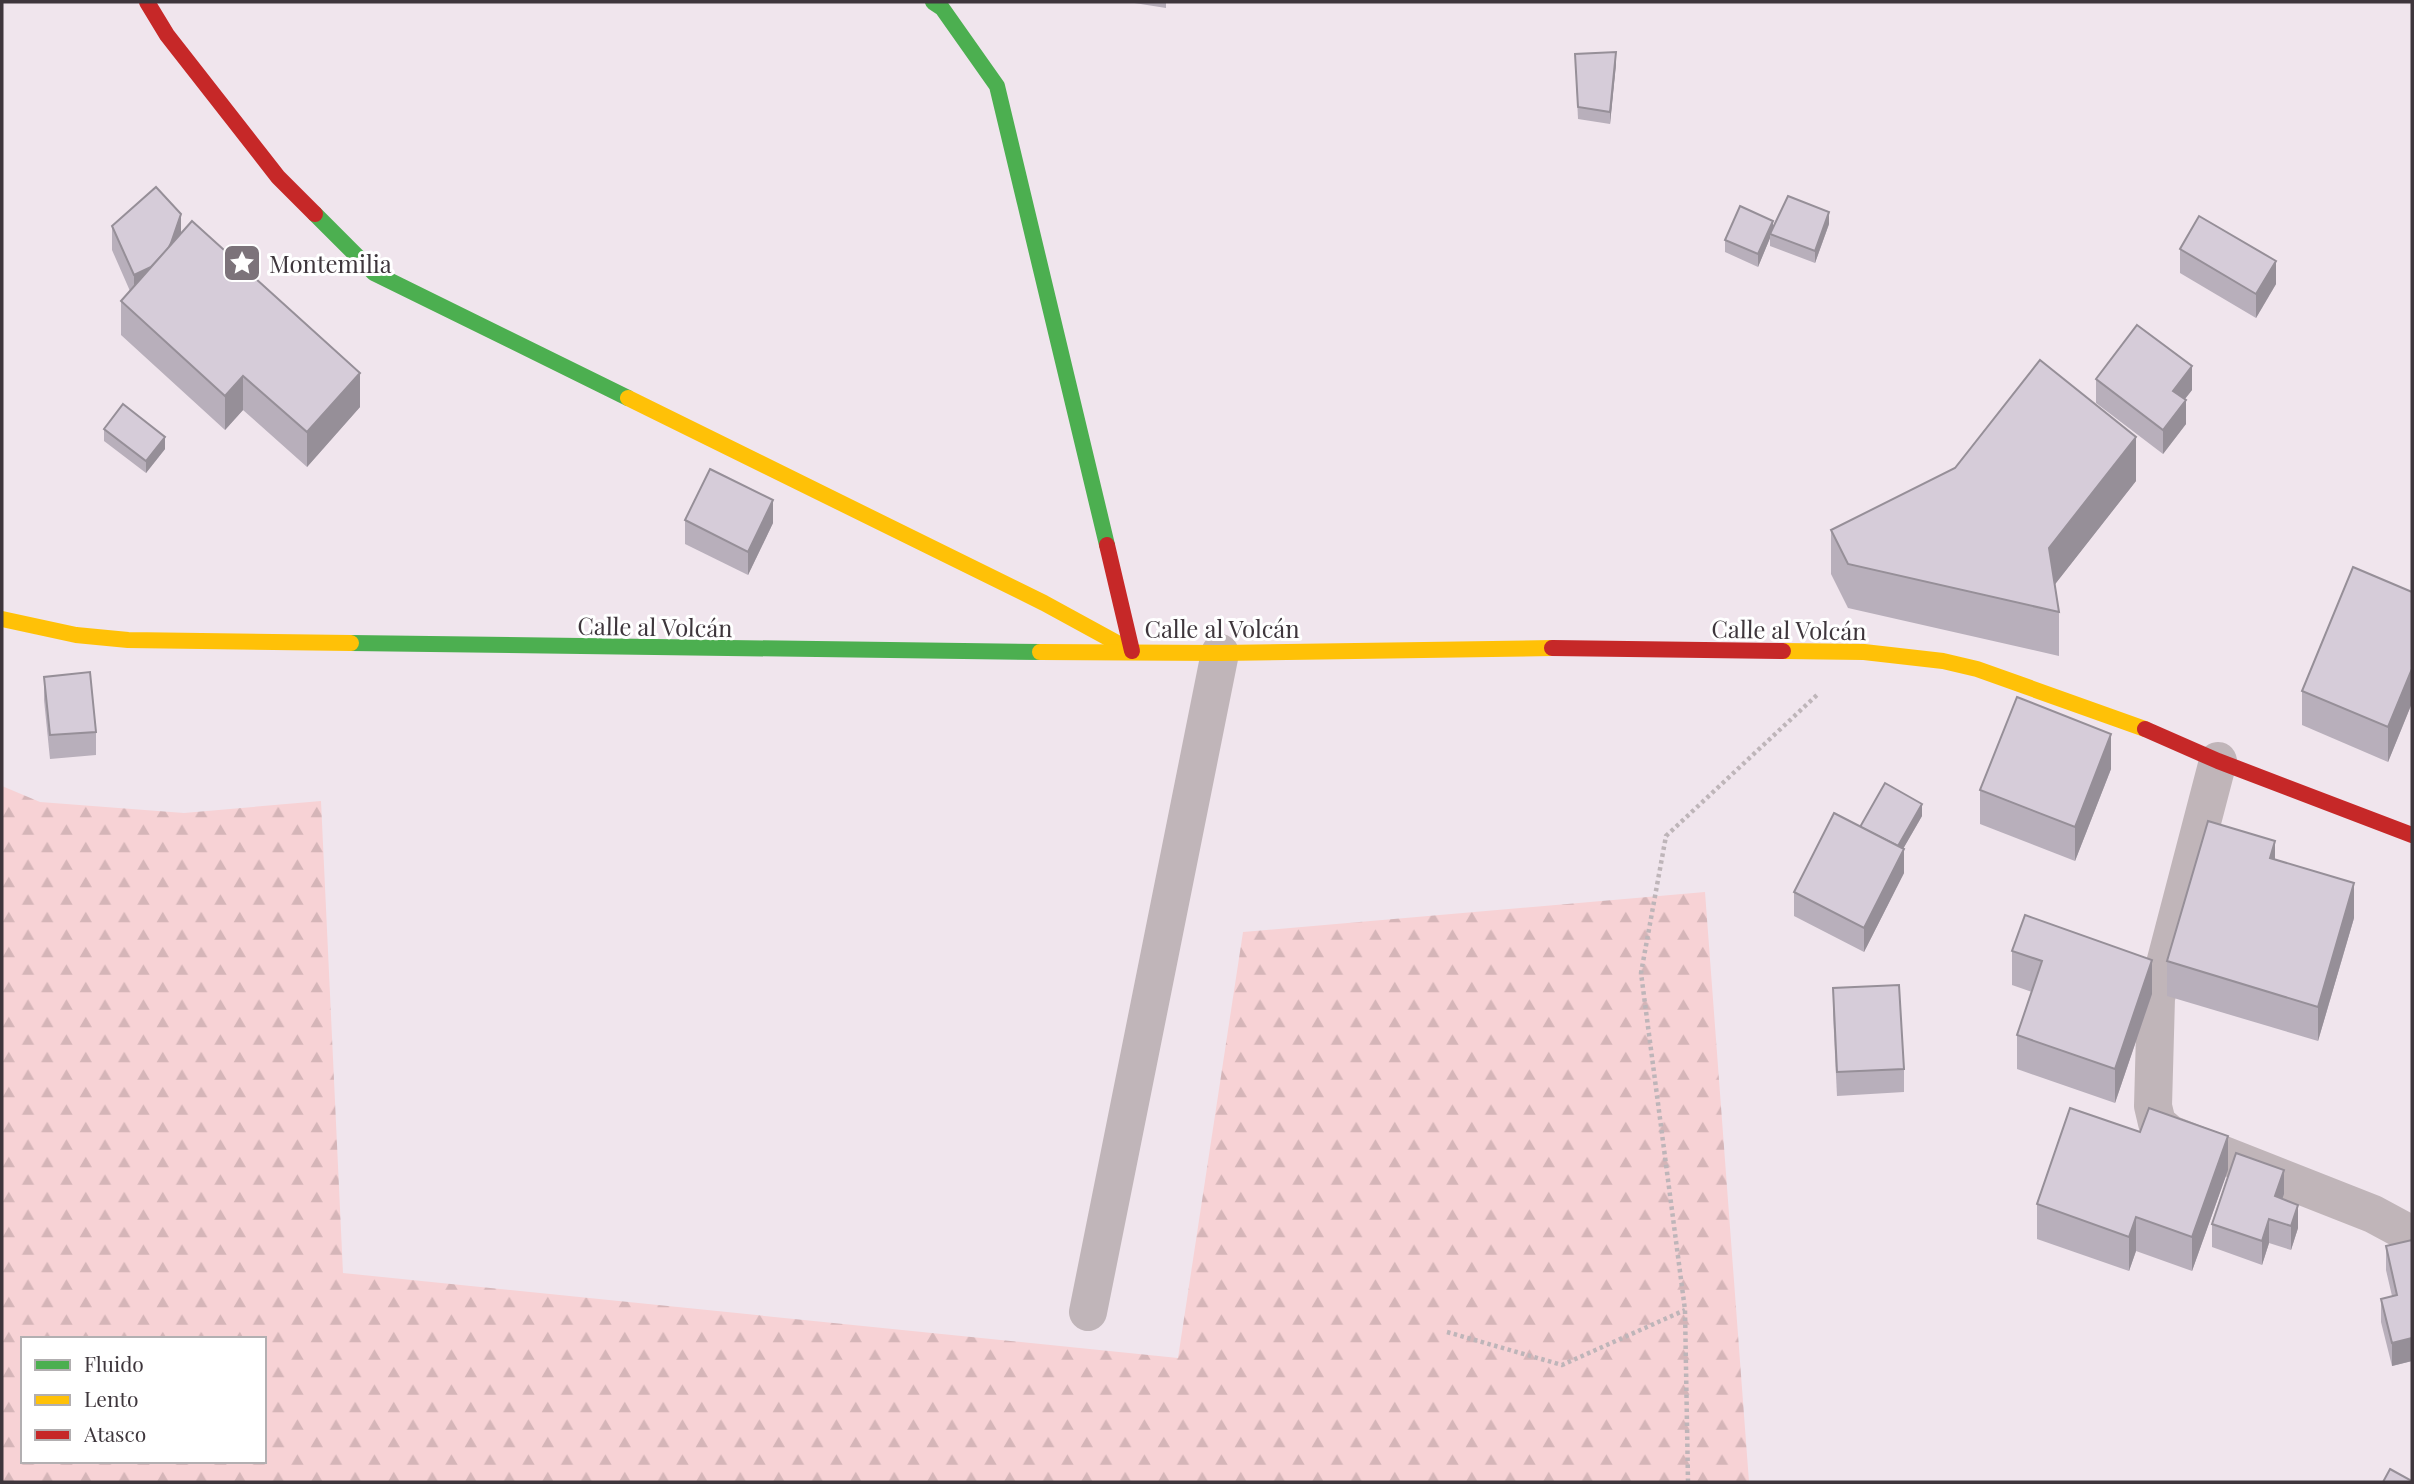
<svg xmlns="http://www.w3.org/2000/svg" width="2414" height="1484" viewBox="0 0 2414 1484" font-family="'Playfair Display',serif">
  <defs>
    <pattern id="forest-firs" width="22" height="20" patternUnits="userSpaceOnUse" patternTransform="scale(1.75)"><rect width="22" height="20" fill="#f7d2d5"/><path d="M5 1l3.5 6h-7zM16 11l3.5 6h-7z" fill="#d5b5b8"/></pattern>
  </defs>
  <rect width="100%" height="100%" fill="#f0e5ed"/>
  <path fill="url(#forest-firs)" fill-rule="evenodd" d="M2 786 40 802 184 813 321 801 343 1273 1178 1358 1243 932 1705 892 1749 1482H2ZM23 1339H264V1461H23Z"/>
  <g fill="none" stroke-linecap="round" stroke-linejoin="round">
    <g stroke="#beb5b9" stroke-width="4.5" stroke-dasharray="3.5 3.5" stroke-linecap="butt">
      <polyline points="1447,1332 1562,1365 1685,1310"/>
      <polyline points="1688,1482 1685,1310 1641,973 1666,836 1818,694"/>
    </g>
    <g stroke="#c0b5b9" stroke-width="38">
      <polyline points="2218,761 2156,998 2153,1106 2157,1123 2170,1134 2373,1214 2412,1235"/>
      <polyline points="1088,1312 1220,653"/>
    </g>
    <g stroke="#4caf50" stroke-width="16">
      <polyline points="933,2 942,8 997,86 1107,545"/>
      <polyline points="315,214 374,273 628,398"/>
      <polyline points="351,643 1040,652"/>
    </g>
    <g stroke="#ffc107" stroke-width="16">
      <polyline points="628,398 1044,603 1130,650"/>
      <polyline points="2,619 76,635 128,640 351,643"/>
      <polyline points="1783,651 1864,652 1943,661 1977,669 2145,729"/>
      <polyline points="1040,652 1220,653 1552,648"/>
    </g>
    <g stroke="#c62828" stroke-width="16">
      <polyline points="147,2 167,35 278,177 315,214"/>
      <polyline points="1107,545 1132,651"/>
      <polyline points="1552,648 1783,651"/>
      <polyline points="2145,729 2218,761 2412,835"/>
    </g>
  </g>
  <g fill="#b8afbb">
    <polygon points="1128,2 1166,2 1166,8"/>
    <polygon points="1575,54 1616,64 1610,124 1578,119"/>
    <polygon points="1829,224 1815,263 1770,246 1770,238 1758,267 1725,252 1725,240 1773,230"/>
    <polygon points="112,226 181,234 360,407 307,467 243,410 225,430 121,335 121,301 130,291 112,250"/>
    <polygon points="2180,249 2276,284 2256,318 2180,273"/>
    <polygon points="2096,379 2192,390 2185,399 2186,424 2163,454 2096,403"/>
    <polygon points="104,429 165,449 146,473 104,441"/>
    <polygon points="2136,481 2055,584 2059,612 2059,656 1848,608 1831,574 1831,530"/>
    <polygon points="685,520 773,523 748,575 685,544"/>
    <polygon points="2412,592 2412,703 2388,762 2302,725 2302,691"/>
    <polygon points="44,677 96,732 96,755 50,759 44,700"/>
    <polygon points="2111,769 2075,861 1980,824 1980,790"/>
    <polygon points="1922,816 1903,849 1904,873 1864,952 1794,916 1794,892 1860,827"/>
    <polygon points="2354,918 2318,1041 2167,996 2167,961"/>
    <polygon points="2012,951 2152,994 2115,1103 2017,1069 2017,1035 2032,992 2012,985"/>
    <polygon points="1833,988 1904,1069 1904,1092 1837,1096 1833,1012"/>
    <polygon points="2228,1170 2192,1271 2136,1251 2129,1271 2037,1239 2037,1204"/>
    <polygon points="2284,1194 2282,1199 2298,1228 2291,1250 2269,1243 2262,1265 2212,1247 2212,1224"/>
    <polygon points="2412,1240 2412,1361 2392,1366 2381,1322 2381,1299 2392,1296 2386,1270 2386,1246"/>
  </g>
  <g fill="#968f98">
    <polygon points="1616,52 1616,64 1610,124 1610,112"/>
    <polygon points="1829,212 1829,224 1815,263 1815,251"/>
    <polygon points="181,214 181,238 134,299 134,275"/>
    <polygon points="1773,221 1773,233 1770,234 1770,238 1758,267 1758,254"/>
    <polygon points="2276,261 2276,284 2256,318 2256,294"/>
    <polygon points="2192,366 2192,390 2173,414 2173,391"/>
    <polygon points="360,373 360,407 307,467 307,432"/>
    <polygon points="243,376 243,410 225,430 225,396"/>
    <polygon points="2186,400 2186,424 2163,454 2163,430"/>
    <polygon points="165,437 165,449 146,473 146,461"/>
    <polygon points="2136,437 2136,481 2049,592 2049,548"/>
    <polygon points="773,500 773,523 748,575 748,552"/>
    <polygon points="2412,669 2412,703 2388,762 2388,727"/>
    <polygon points="2111,734 2111,769 2075,861 2075,827"/>
    <polygon points="1922,804 1922,816 1896,861 1896,849"/>
    <polygon points="2275,841 2275,875 2270,858"/>
    <polygon points="1904,849 1904,873 1864,952 1864,928"/>
    <polygon points="2354,883 2354,918 2318,1041 2318,1007"/>
    <polygon points="2152,960 2152,994 2115,1103 2115,1069"/>
    <polygon points="2228,1136 2228,1170 2192,1271 2192,1237"/>
    <polygon points="2284,1170 2284,1194 2275,1220 2275,1196"/>
    <polygon points="2298,1205 2298,1228 2291,1250 2291,1226"/>
    <polygon points="2136,1217 2136,1251 2129,1271 2129,1237"/>
    <polygon points="2269,1219 2269,1243 2262,1265 2262,1241"/>
    <polygon points="2412,1338 2412,1361 2392,1366 2392,1343"/>
  </g>
  <g fill="#d6ccd9" stroke="#968f98" stroke-width="2">
    <polygon points="1616,52 1610,112 1578,107 1575,54"/>
    <polygon points="156,187 181,214 171,243 168,249 151,267 134,275 112,226"/>
    <polygon points="1788,196 1829,212 1815,251 1770,234"/>
    <polygon points="1740,206 1773,221 1758,254 1725,240"/>
    <polygon points="2199,216 2276,261 2256,294 2180,249"/>
    <polygon points="192,221 360,373 307,432 243,376 225,396 121,301"/>
    <polygon points="2137,325 2192,366 2173,391 2186,400 2163,430 2096,379"/>
    <polygon points="2040,360 2136,437 2049,548 2059,612 1848,564 1831,530 1955,468"/>
    <polygon points="123,404 165,437 146,461 104,429"/>
    <polygon points="710,469 773,500 748,552 685,520"/>
    <polygon points="2353,567 2412,592 2412,669 2388,727 2302,691"/>
    <polygon points="90,672 96,732 50,735 44,677"/>
    <polygon points="2017,697 2111,734 2075,827 1980,790"/>
    <polygon points="1885,783 1922,804 1898,846 1860,827"/>
    <polygon points="1834,813 1904,849 1864,928 1794,892"/>
    <polygon points="2208,821 2275,841 2270,858 2354,883 2318,1007 2167,961"/>
    <polygon points="2025,915 2152,960 2115,1069 2017,1035 2042,961 2012,951"/>
    <polygon points="1899,985 1904,1069 1837,1072 1833,988"/>
    <polygon points="2070,1108 2140,1132 2149,1108 2228,1136 2192,1237 2136,1217 2129,1237 2037,1204"/>
    <polygon points="2236,1153 2284,1170 2275,1196 2298,1205 2291,1226 2269,1219 2262,1241 2212,1224"/>
    <polygon points="2412,1240 2412,1338 2392,1343 2381,1299 2397,1295 2386,1246"/>
    <polygon points="2390,1469 2412,1481 2412,1482 2383,1482"/>
  </g>
  <defs>
    <symbol id="sight-square" viewBox="-11 -11 22 22"><rect x="-9" y="-9" width="18" height="18" rx="4" fill="#7c737a" stroke="#fff"/><path d="M0-6L1.8-2.2L6-1.7L2.9 1.2L3.7 5.4L0 3.3L-3.7 5.4L-2.9 1.2L-6-1.7L-1.8-2.2Z" fill="#fff"/></symbol>
  </defs>
  <g fill-rule="evenodd">
    <use href="#sight-square" x="220" y="241" width="44" height="44"/>
  </g>
  <g text-anchor="middle" dominant-baseline="central" stroke-width="6" stroke-linejoin="round" paint-order="stroke">
    <g font-size="24" fill="#3e363c" stroke="#fff" text-anchor="start">
      <text x="269" y="263">Montemilia</text>
    </g>
    <g font-size="24" fill="#3e363c" stroke="#fff">
      <text transform="translate(655 626) rotate(1)">Calle al Volcán</text>
      <text x="1222" y="628">Calle al Volcán</text>
      <text transform="translate(1789 629) rotate(1)">Calle al Volcán</text>
    </g>
  </g>
  <rect width="2414" height="1484" fill="none" stroke="#3e363c" stroke-width="7"/>
  <rect x="21" y="1337" width="245" height="126" fill="#ffffff" stroke="#b2afb1" stroke-width="2"/>
  <rect x="35" y="1360" width="35" height="10" fill="#4caf50" stroke="#b2afb1" stroke-width="2"/>
  <text x="84" y="1372" font-size="21" fill="#3e363c">Fluido</text>
  <rect x="35" y="1395" width="35" height="10" fill="#ffc107" stroke="#b2afb1" stroke-width="2"/>
  <text x="84" y="1407" font-size="21" fill="#3e363c">Lento</text>
  <rect x="35" y="1430" width="35" height="10" fill="#c62828" stroke="#b2afb1" stroke-width="2"/>
  <text x="84" y="1442" font-size="21" fill="#3e363c">Atasco</text>
</svg>
